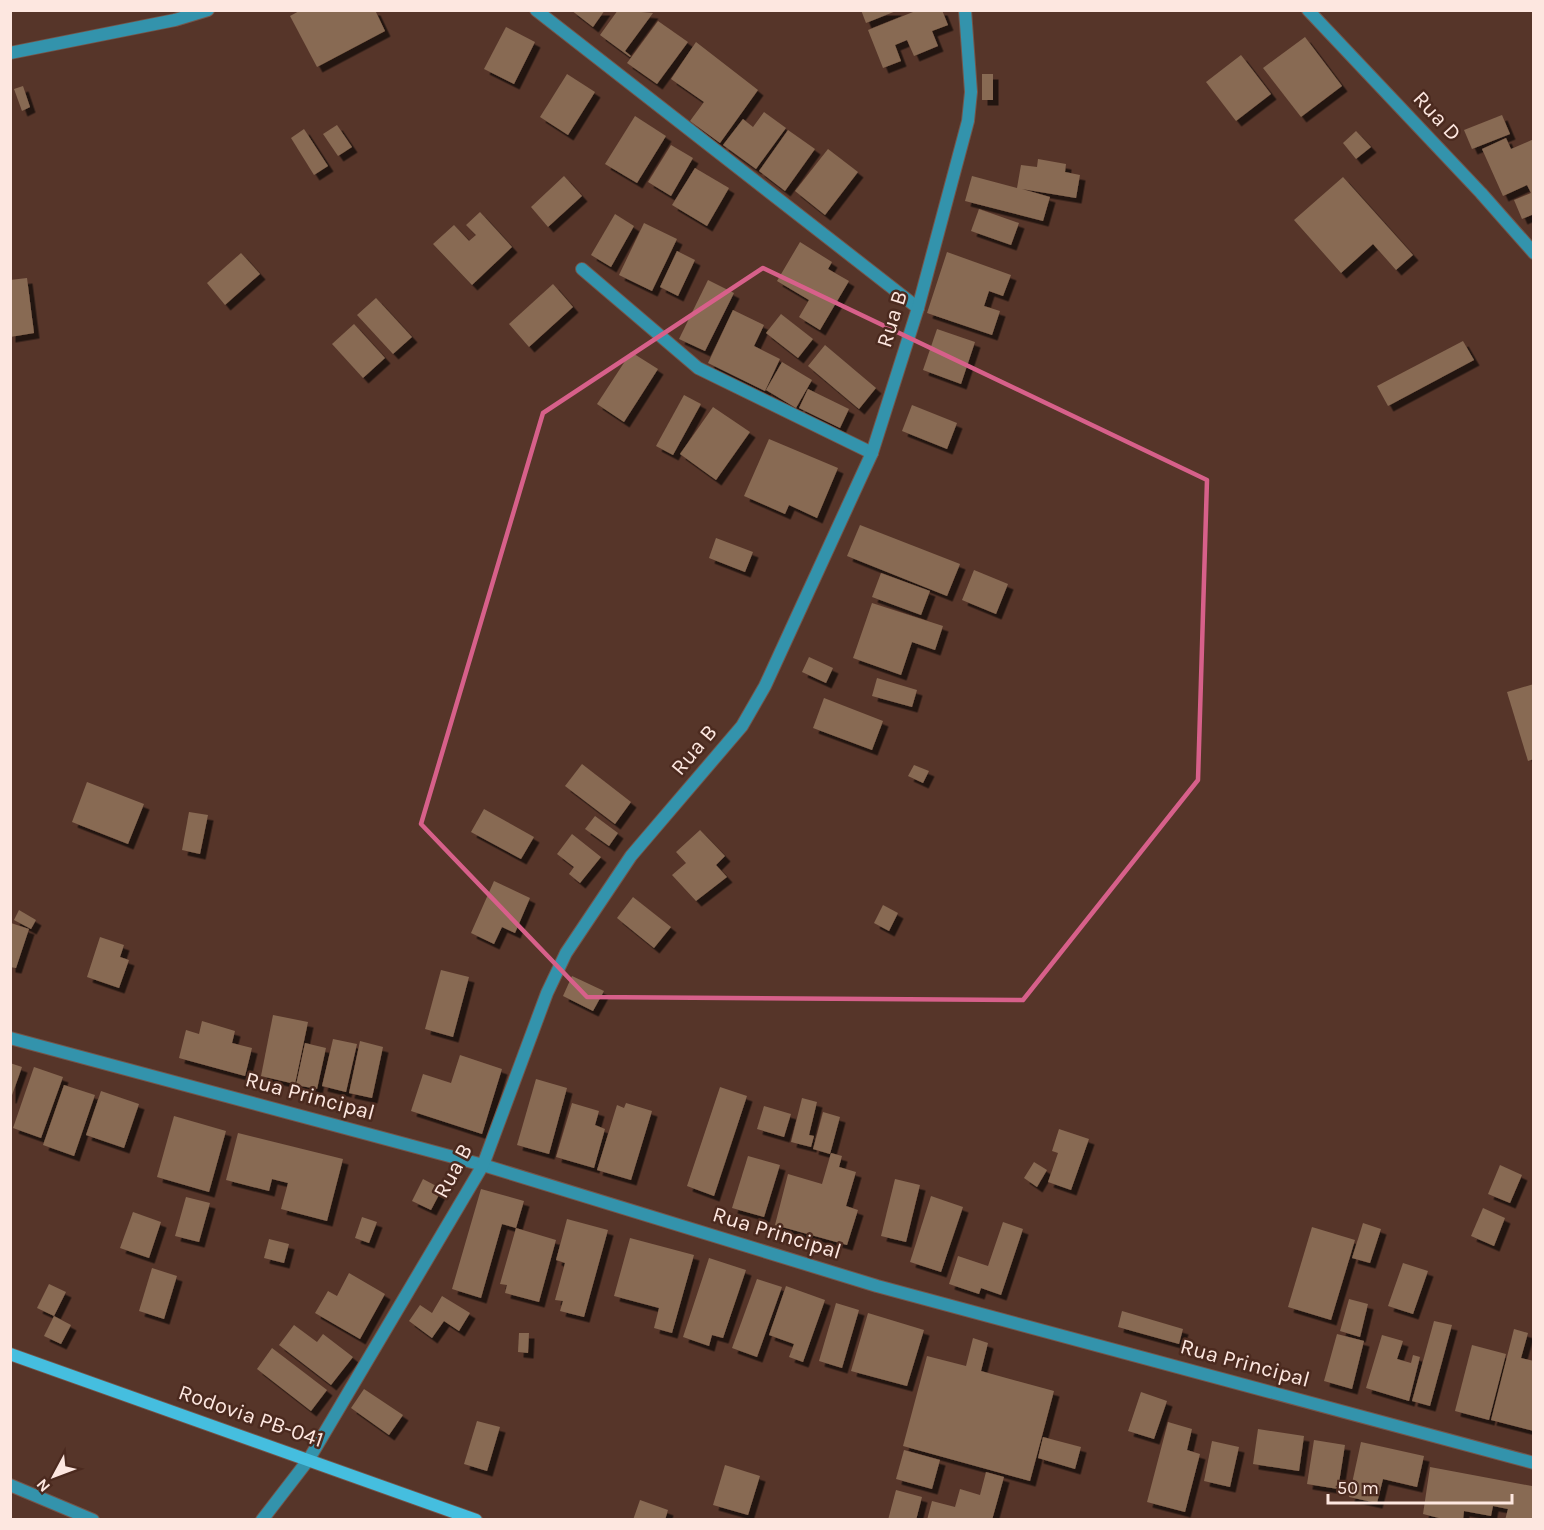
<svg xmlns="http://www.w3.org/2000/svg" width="1544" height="1530" viewBox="0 0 1544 1530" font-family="Karla,sans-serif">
  <defs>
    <filter id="shadow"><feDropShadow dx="5.5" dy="5.5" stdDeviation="0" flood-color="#0009"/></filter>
  </defs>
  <rect width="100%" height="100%" fill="#563529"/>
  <g fill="#886a53" filter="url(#shadow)">
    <polygon points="301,10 375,10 385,31 317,67 290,16"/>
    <polygon points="571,10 605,10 593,27"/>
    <polygon points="618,10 653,13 625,51 631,56 630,57 600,35"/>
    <polygon points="861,10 896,10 896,11 866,23"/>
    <polygon points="918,10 942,10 948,25 932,31 938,46 914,56 907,40 895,45 901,61 883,68 868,30"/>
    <polygon points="658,21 688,42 657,84 627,63"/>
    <polygon points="506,27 535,42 514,84 484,69"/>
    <polygon points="1305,37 1342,86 1301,117 1263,68"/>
    <polygon points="696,42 758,90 720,143 690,121 704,102 671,79"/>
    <polygon points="1241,55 1271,94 1236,121 1206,82"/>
    <polygon points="567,74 595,92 568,135 540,117"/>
    <rect x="982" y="74" width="11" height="26"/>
    <polygon points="23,86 30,107 22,111 14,89"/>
    <polygon points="764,112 786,128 756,169 723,145 743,119 753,127"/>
    <polygon points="1502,115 1510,134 1472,149 1464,130"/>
    <polygon points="635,116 666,136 637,183 605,164"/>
    <polygon points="337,125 352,147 338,156 323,134"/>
    <polygon points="304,129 328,166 314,175 291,138"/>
    <polygon points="788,130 815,149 785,191 759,171"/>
    <polygon points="1356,131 1371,147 1356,159 1343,143"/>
    <polygon points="1506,138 1511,149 1534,139 1534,214 1522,219 1514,200 1531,193 1527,185 1503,196 1482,149"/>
    <polygon points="671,145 693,158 671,196 648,182"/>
    <polygon points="828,149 858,172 825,215 795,191"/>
    <polygon points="1038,159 1066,164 1065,172 1080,175 1076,198 1022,189 1050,197 1043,221 965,201 972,176 1017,188 1021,165 1037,167"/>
    <polygon points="695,168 729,188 707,226 672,205"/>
    <polygon points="564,176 582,196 548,227 531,207"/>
    <polygon points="1343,177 1413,255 1396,270 1373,244 1341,273 1294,220"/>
    <polygon points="979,209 1019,223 1011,245 971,231"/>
    <polygon points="480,212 512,247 472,285 433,244 454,225 469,241 476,235 466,225"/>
    <polygon points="615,214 634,226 611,267 591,255"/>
    <polygon points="644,223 677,239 652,291 619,275"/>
    <polygon points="800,242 832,262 828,269 849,281 820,330 799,317 809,300 777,281"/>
    <polygon points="677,251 695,260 678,296 660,287"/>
    <polygon points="947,252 1011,275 1003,296 989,291 984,306 1000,311 992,335 927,313"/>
    <polygon points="241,253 260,274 225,305 207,283"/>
    <polygon points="27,278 34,333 10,337 10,280"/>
    <polygon points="708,280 734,293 705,351 679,339"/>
    <polygon points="553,284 573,307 529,347 509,324"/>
    <polygon points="376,298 412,337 393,354 357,315"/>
    <polygon points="733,310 764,325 754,346 780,359 765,391 708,363"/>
    <polygon points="781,314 813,339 798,358 766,333"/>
    <polygon points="354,324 385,358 363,378 332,344"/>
    <polygon points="937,329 975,342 961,384 923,370"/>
    <polygon points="1463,341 1474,360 1388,406 1377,386"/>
    <polygon points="825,345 876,388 859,409 808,366"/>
    <polygon points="631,352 658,369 624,422 597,404"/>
    <polygon points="782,362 812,380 796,408 766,390"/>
    <polygon points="808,389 849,409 840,428 799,408"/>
    <polygon points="684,395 701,404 673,455 656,446"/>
    <polygon points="912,405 957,423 947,449 902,431"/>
    <polygon points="713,407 750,432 716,480 680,454"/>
    <polygon points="769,439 838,468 817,518 789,505 785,514 744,496"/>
    <polygon points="860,525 960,564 947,596 847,556"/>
    <polygon points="716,538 753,552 745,572 709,558"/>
    <polygon points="974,570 1008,584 996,614 962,600"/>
    <polygon points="881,573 930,591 921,615 872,597"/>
    <polygon points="872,603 943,626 935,650 912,642 901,675 853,658"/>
    <polygon points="809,657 833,668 826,683 802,672"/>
    <polygon points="877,678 917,690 912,707 872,696"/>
    <polygon points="1534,684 1534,759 1528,761 1507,692"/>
    <polygon points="824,698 883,721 872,750 813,728"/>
    <polygon points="582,764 631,802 615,824 565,786"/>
    <polygon points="914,765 929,771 923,783 908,776"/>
    <polygon points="87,782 144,804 128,844 72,822"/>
    <polygon points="484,809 534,837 521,859 471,832"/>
    <polygon points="189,812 208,815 200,854 182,850"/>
    <polygon points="595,816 618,833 609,846 585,829"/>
    <polygon points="700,830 725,856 716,865 727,877 696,901 672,875 686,863 676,852"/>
    <polygon points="572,834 601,857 580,883 569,874 574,867 557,854"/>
    <polygon points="494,881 530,898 515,933 502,927 494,944 471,933"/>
    <polygon points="633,897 671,927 654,948 617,918"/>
    <polygon points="883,905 898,913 889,931 874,923"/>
    <polygon points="19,910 36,920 31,929 14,920"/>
    <polygon points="11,923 29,929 16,968 10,967"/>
    <polygon points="100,937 124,945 120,957 129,960 119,988 87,977"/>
    <polygon points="441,970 469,977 453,1037 425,1029"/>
    <polygon points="572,976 604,991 593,1011 563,996"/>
    <polygon points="273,1015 308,1022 295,1084 261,1076"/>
    <polygon points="202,1021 235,1031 232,1043 252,1048 245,1076 179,1058 186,1030 199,1034"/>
    <polygon points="333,1039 357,1044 346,1092 322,1086"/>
    <polygon points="360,1041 383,1047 372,1098 349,1093"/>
    <polygon points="305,1043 326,1048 317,1089 296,1085"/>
    <polygon points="460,1055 502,1069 482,1134 411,1111 423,1074 451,1083"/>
    <polygon points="10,1063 22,1067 11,1098 10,1098"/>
    <polygon points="34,1067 63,1077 41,1138 13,1128"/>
    <polygon points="536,1079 567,1088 549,1154 517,1145"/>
    <polygon points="64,1085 95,1095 74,1156 43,1145"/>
    <polygon points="720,1087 747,1096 714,1196 687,1186"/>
    <polygon points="101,1091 139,1104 124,1148 86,1135"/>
    <polygon points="802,1098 817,1102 809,1135 814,1136 811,1147 791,1142"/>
    <polygon points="572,1103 599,1111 595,1125 605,1129 594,1168 556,1157"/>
    <polygon points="626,1103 652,1111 631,1180 597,1170 617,1105 624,1108"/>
    <polygon points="764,1106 791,1114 784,1137 757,1129"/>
    <polygon points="823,1112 840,1117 830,1154 813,1149"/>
    <polygon points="174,1116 226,1131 209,1192 157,1177"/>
    <polygon points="1059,1129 1089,1139 1071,1190 1048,1182 1058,1153 1052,1151"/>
    <polygon points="238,1133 343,1159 327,1221 281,1209 288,1183 272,1179 269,1191 226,1180"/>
    <polygon points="831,1153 842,1156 839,1167 856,1172 846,1206 858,1210 847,1245 775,1225 788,1174 822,1184"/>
    <polygon points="748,1156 780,1165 764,1217 732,1208"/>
    <polygon points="1034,1162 1047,1170 1037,1187 1024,1178"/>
    <polygon points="1500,1165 1522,1175 1510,1203 1488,1194"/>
    <polygon points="423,1179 442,1189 431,1210 412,1201"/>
    <polygon points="895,1179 920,1185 906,1242 881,1236"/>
    <polygon points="481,1189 524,1201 516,1228 502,1224 481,1298 452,1289"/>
    <polygon points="931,1196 963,1207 941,1272 910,1262"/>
    <polygon points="186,1197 210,1203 199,1242 175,1236"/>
    <polygon points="1483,1208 1505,1218 1494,1246 1471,1236"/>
    <polygon points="133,1212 161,1222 149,1258 120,1248"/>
    <polygon points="362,1217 377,1222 369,1243 355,1238"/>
    <polygon points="567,1219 608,1230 584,1317 560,1311 563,1301 555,1300 565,1263 556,1260"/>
    <polygon points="1003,1222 1023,1229 1001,1295 981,1288 979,1294 949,1284 958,1256 988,1266"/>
    <polygon points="1363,1223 1381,1229 1370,1263 1352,1258"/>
    <polygon points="1312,1227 1355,1240 1331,1320 1288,1307"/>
    <polygon points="516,1228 556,1240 539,1302 505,1293 507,1285 500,1284"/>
    <polygon points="630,1238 694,1255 672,1333 654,1328 659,1308 614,1296"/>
    <polygon points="269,1239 289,1244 284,1263 264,1258"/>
    <polygon points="709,1258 746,1270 723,1338 712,1335 709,1346 683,1337"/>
    <polygon points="1403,1263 1428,1271 1413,1314 1388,1306"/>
    <polygon points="152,1268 177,1276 164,1319 139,1311"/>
    <polygon points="349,1273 385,1294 360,1339 315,1313 328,1291 337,1296"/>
    <polygon points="757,1279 782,1287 757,1357 732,1348"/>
    <polygon points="49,1284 66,1292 54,1316 37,1308"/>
    <polygon points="786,1286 825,1300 803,1362 789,1357 794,1344 769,1335"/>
    <polygon points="442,1296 470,1313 459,1331 444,1321 432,1338 409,1321 420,1305 432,1313"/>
    <polygon points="1349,1299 1368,1304 1360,1337 1340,1331"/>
    <polygon points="836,1303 859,1310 842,1368 819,1361"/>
    <polygon points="1122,1311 1183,1329 1179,1344 1118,1327"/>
    <polygon points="868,1313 924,1330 907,1386 851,1371"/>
    <polygon points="54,1316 71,1325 61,1344 44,1336"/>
    <polygon points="1434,1321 1452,1325 1430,1406 1412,1401"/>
    <polygon points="294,1325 317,1342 323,1334 353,1357 331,1385 279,1345"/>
    <polygon points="1514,1329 1528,1333 1521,1358 1534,1361 1534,1431 1491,1420"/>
    <polygon points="519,1333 529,1333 528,1353 518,1352"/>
    <polygon points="1337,1334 1364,1341 1352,1389 1324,1381"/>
    <polygon points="1382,1335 1403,1341 1397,1359 1411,1363 1413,1355 1420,1357 1409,1401 1366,1388"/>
    <polygon points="973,1338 988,1343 981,1371 1054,1391 1030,1481 903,1446 927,1356 966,1366"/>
    <polygon points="1472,1345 1506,1354 1489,1420 1455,1411"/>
    <polygon points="272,1348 327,1390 311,1411 257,1369"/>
    <polygon points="364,1389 403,1415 389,1435 351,1408"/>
    <polygon points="1141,1392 1167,1401 1154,1439 1128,1431"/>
    <polygon points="477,1421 500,1427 487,1471 464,1464"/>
    <polygon points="1168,1422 1192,1429 1187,1450 1200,1454 1185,1512 1147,1502"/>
    <polygon points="1258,1429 1304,1436 1299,1471 1253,1464"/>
    <polygon points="1043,1437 1081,1447 1075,1469 1038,1458"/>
    <polygon points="1314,1440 1345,1445 1338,1489 1307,1484"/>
    <polygon points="1212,1441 1239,1447 1230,1487 1204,1481"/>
    <polygon points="1361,1442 1424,1456 1417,1487 1383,1479 1377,1503 1349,1497"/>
    <polygon points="904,1450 940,1460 932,1489 896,1479"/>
    <polygon points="725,1465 760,1476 748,1515 713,1505"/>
    <polygon points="1430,1467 1532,1486 1534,1520 1505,1520 1508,1509 1493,1506 1491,1516 1464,1511 1463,1520 1447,1520 1423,1514"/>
    <polygon points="986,1472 1004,1477 992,1520 927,1520 932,1501 955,1507 960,1489 980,1495"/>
    <polygon points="896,1490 922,1497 916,1520 888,1520"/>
    <polygon points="640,1500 668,1510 665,1520 633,1520"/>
  </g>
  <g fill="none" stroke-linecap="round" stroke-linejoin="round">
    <defs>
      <g id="street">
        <polyline points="536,10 918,308"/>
        <polyline points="1308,10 1481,193 1534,253"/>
        <polyline points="10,53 175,20 208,10"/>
        <polyline points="582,269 698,368 872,453"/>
        <polyline points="10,1038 483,1165 877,1286 1534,1463"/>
        <polyline points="10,1485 93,1520"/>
        <polyline points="262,1520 309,1459 483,1165 547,993 566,953 631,856 742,726 765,686 872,453 918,308 968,121 971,92 965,10"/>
      </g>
      <polyline id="secondary" points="10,1354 476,1520"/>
    </defs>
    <use href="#street" stroke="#74554a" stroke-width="14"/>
    <use href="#secondary" stroke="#74554a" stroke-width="14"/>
    <use href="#street" stroke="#3393ac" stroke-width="12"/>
    <use href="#secondary" stroke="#45bedf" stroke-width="12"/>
  </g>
  <path fill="none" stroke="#d7608a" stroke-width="4.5" stroke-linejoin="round" d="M763 268 1207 480 1198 780 1023 1000 587 997 421 824 543 413Z"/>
  <g text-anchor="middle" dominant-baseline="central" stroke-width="5" stroke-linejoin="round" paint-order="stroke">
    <g font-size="22" fill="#fde7e0" stroke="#4b2a1f">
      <text transform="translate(1437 116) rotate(47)">Rua D</text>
      <text transform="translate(892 319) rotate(-73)">Rua B</text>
      <text transform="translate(694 750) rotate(-50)">Rua B</text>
      <text transform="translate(310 1096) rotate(15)">Rua Principal</text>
      <text transform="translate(453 1171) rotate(-62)">Rua B</text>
      <text transform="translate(777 1233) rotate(17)">Rua Principal</text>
      <text transform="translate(1245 1363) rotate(15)">Rua Principal</text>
      <text transform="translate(251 1416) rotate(19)">Rodovia PB-041</text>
    </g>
  </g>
  <rect width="1544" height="1530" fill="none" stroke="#fde7e0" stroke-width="24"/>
  <g transform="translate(54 1476) rotate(229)" stroke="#4b2a1f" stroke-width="4.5" paint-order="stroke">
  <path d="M0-4.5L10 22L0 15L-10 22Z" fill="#fde7e0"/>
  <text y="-9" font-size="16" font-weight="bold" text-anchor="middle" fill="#fde7e0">N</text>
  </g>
  <path d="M1328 1494v9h184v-9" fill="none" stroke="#fde7e0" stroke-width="3"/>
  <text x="1337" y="1494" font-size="18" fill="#fde7e0" stroke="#4b2a1f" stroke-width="4.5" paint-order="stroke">50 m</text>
</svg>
